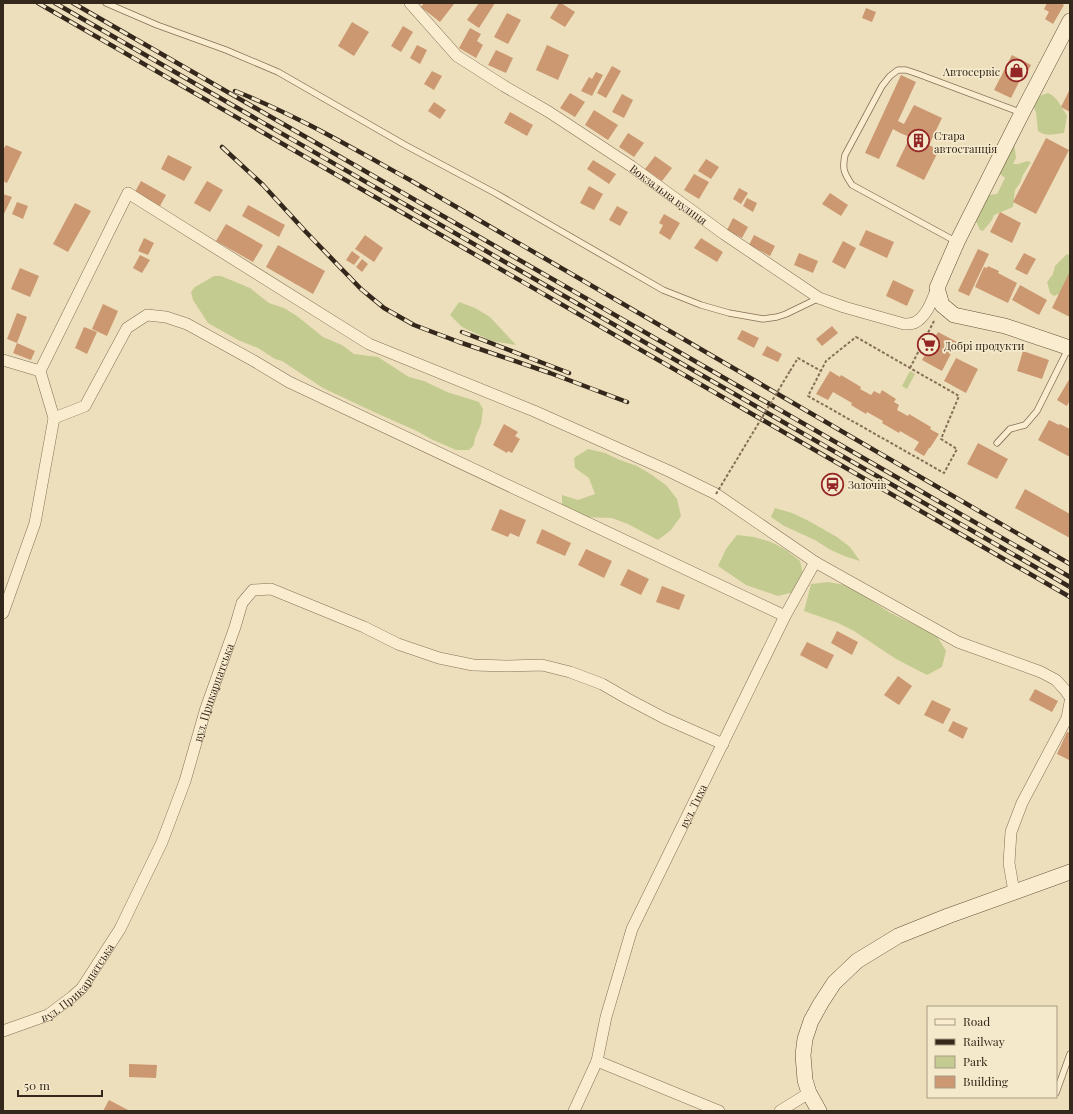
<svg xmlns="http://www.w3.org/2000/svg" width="1073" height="1114" viewBox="0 0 1073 1114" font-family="'Playfair Display',serif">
  <rect width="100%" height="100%" fill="#eddfbc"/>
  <g fill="#c4cb90">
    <path d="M1048 93C1057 96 1062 108 1067 116L1064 133C1054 134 1046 137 1038 131L1036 112 1031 102 1036 97Z"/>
    <polygon points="1014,143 1016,158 1013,164 1018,164 1027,161 1031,162 1023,175 1020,183 1015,190 1013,207 994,215 992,220 983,231 980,230 975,219 984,194 989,195 997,194 1005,178 999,173"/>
    <polygon points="1067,254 1070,256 1070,279 1063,292 1054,296 1050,293 1047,282 1053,274 1055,266"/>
    <polygon points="214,276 221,276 250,288 269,303 284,308 297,316 323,337 342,345 354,354 378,357 409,377 424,381 447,392 479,402 483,409 481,424 475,438 474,445 469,450 456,450 431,439 417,431 376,413 323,388 282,361 275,359 258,348 238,340 208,323 193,300 191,292 195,287"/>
    <polygon points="459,302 475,308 490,317 516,345 492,341 462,327 450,315"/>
    <polygon points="910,371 915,374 907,389 902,386"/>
    <polygon points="588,449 605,453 620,460 637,466 652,475 667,486 677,499 681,516 671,530 658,540 628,524 612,518 578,517 562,512 562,495 578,500 595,494 589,478 575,468 574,458"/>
    <polygon points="775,508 792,513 807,520 837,537 850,547 860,561 844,556 829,549 815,540 784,526 771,517"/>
    <polygon points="737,535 754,537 771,542 786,550 800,561 804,578 794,592 778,596 746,585 718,566 726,549"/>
    <polygon points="828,582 845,585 860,593 889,612 937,636 946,651 942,667 927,675 896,659 854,631 838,623 804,611 811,584"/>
  </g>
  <g fill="#cc9871">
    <polygon points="424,3 453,3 454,4 440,22 421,7"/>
    <polygon points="479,3 495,3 479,28 467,20"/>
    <polygon points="559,3 561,3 575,12 565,27 550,18"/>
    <polygon points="1047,3 1061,3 1064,5 1053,24 1045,19 1049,12 1044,9"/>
    <polygon points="866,8 876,12 872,22 862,18"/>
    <polygon points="507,13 521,20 508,44 494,37"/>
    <polygon points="352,22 369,32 354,56 338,46"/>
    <polygon points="403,26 413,32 401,52 391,46"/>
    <polygon points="470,28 481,34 477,41 483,45 476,58 459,48"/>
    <polygon points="417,45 427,50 420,64 410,58"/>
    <polygon points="547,45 569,55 558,80 536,70"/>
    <polygon points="496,50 513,58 506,73 488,65"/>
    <polygon points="1012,55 1031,65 1024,79 1021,78 1011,98 994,90"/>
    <polygon points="612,66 621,71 606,98 597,93"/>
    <polygon points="432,71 442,76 434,90 424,84"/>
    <polygon points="596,72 603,75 592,96 581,91 589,77 592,79"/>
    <polygon points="901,75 916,82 898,121 904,124 914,105 942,118 929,145 939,150 924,180 896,166 910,137 900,133 893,129 879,159 865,153"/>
    <polygon points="1070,89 1070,112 1061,107"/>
    <polygon points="570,93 585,102 575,117 560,108"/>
    <polygon points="622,94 633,100 624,118 612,112"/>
    <polygon points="434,102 446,110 440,119 428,111"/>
    <polygon points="594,110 618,125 608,140 585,125"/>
    <polygon points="510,112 533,125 527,136 504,123"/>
    <polygon points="628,133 644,143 634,157 619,147"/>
    <polygon points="1046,138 1069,150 1036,214 1013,202"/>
    <polygon points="6,145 22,152 7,183 3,181 3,150"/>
    <polygon points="168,155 192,167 184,181 161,169"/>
    <polygon points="655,156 672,168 662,181 645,169"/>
    <polygon points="706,159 719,167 711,179 698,171"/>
    <polygon points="593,160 616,174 609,184 587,169"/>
    <polygon points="694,174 709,182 699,199 684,190"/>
    <polygon points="141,181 166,195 160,206 135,192"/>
    <polygon points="207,181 223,190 210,212 194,203"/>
    <polygon points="589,186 603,194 594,210 580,203"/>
    <polygon points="739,188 748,193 741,204 733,199"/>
    <polygon points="830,193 848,205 841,216 822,204"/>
    <polygon points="3,194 12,197 3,216"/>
    <polygon points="747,198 757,203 753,212 743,206"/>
    <polygon points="17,202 28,206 23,219 12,214"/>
    <polygon points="75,203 91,211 68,252 53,244"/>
    <polygon points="248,205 285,225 279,237 242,216"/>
    <polygon points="617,206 628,212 620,226 609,220"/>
    <polygon points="1000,212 1021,223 1012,243 990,232"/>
    <polygon points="664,214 680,223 670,240 659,233 663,225 659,223"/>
    <polygon points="733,218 748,227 742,238 727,230"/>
    <polygon points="226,224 263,245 253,262 216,241"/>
    <polygon points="866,230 894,242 887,258 859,245"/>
    <polygon points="365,235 383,248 374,262 355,249"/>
    <polygon points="754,235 775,246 770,256 749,245"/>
    <polygon points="144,238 154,243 148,255 138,251"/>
    <polygon points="701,238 723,252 717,262 694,248"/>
    <polygon points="843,241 856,248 845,269 832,262"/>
    <polygon points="278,245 325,271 313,294 266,267"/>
    <polygon points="978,249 989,254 969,296 958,291"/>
    <polygon points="352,251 360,257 354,265 346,260"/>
    <polygon points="799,253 818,261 813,273 794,265"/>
    <polygon points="1024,253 1036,259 1027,275 1015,269"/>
    <polygon points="140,255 150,260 142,273 133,268"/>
    <polygon points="362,259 368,264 362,272 356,267"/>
    <polygon points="988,266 999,271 998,273 1017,283 1008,303 975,287 984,267 987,268"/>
    <polygon points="20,268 39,276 30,297 11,289"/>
    <polygon points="1070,271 1070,317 1052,308"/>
    <polygon points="893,280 914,290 907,306 886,296"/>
    <polygon points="1020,285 1047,300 1039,315 1012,300"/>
    <polygon points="103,304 118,311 107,336 92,329"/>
    <polygon points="17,313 27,317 17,343 7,339"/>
    <polygon points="832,326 838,333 822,346 816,339"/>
    <polygon points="84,327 97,332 87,354 75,348"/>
    <polygon points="742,330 759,338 754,348 737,339"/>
    <polygon points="938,332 957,342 942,371 922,360"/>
    <polygon points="17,343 35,351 31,360 13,353"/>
    <polygon points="767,346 782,354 778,362 762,355"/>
    <polygon points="1023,351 1049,360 1042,379 1017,371"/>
    <polygon points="956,358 978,369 966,393 944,381"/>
    <polygon points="830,371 840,377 841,375 861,387 860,389 871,395 874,391 880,394 882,390 896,399 894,402 899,405 897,410 908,416 909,414 931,427 930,429 939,434 930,448 929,448 924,456 914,450 919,442 900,431 899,433 882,423 883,421 867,412 866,414 851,405 852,403 833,392 828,400 816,394"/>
    <polygon points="1070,378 1070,400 1067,406 1057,400"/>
    <polygon points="1049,420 1059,425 1060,424 1070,429 1070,457 1038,440"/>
    <polygon points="504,424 518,432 515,436 520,439 512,453 508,451 507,453 493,445"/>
    <polygon points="978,443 1008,459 997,479 967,464"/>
    <polygon points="1025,489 1070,514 1070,538 1015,508"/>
    <polygon points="500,509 526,520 519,537 510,533 508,537 491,530"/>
    <polygon points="542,529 571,543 565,556 536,543"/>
    <polygon points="586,549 612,561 604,578 578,565"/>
    <polygon points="628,569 649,579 641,595 620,585"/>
    <polygon points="662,586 685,595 679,610 656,602"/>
    <polygon points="837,631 858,642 852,655 831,643"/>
    <polygon points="807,642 834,655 827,669 800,655"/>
    <polygon points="898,676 912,686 899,705 884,695"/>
    <polygon points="1035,689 1058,701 1052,712 1029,700"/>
    <polygon points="932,700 951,709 943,724 924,715"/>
    <polygon points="953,721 968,728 963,739 948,731"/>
    <polygon points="1067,732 1070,733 1070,758 1069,760 1057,754"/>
    <polygon points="129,1064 157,1065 156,1078 129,1077"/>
    <polygon points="109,1100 130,1111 103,1111"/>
  </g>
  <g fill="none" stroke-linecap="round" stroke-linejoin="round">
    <defs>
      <g id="lane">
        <polyline points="106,3 157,25 226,50 278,72 405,145 495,193 663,290 701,305 729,313 763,319 777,317 786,314 819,298"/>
        <path d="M957 242 852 185C844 173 842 169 845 155L882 86 890 76 898 70H906L918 74 1022 113"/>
        <polyline points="997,443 1010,429 1025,425 1037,411 1068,349"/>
        <polyline points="1056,1093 1070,1054"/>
      </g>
      <g id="street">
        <path id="s1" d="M410 3 457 56 504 86 549 112 631 166 724 234 819 298 844 307 904 324C907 324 911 324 914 323 927 317 932 300 937 288"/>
        <polyline points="3,360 40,371"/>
        <polyline points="3,613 35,523 54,418"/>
        <polyline points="785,616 289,382 254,361 187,324 166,317 147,315 127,328 85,406 54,418 40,371 128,193 369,344 534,411 671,472 716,494 815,562 958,642 1041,672 1056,680 1065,690 1070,697"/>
        <polyline points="1014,892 1009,863 1011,832 1022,803 1067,718 1070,702"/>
        <path id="s2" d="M3 1031 48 1015 72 997 82 988 120 929 162 842 185 781 206 708 235 627 242 603 253 590 271 589 364 627 398 644 439 658 473 665 506 666 542 665 570 672 602 684 628 699 664 718 723 744"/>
        <polyline points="597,1061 719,1111"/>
        <path id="s3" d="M574 1111 597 1061 606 1017 632 929 785 616 815 562"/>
        <polyline points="780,1111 809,1093"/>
      </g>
      <g id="secondary">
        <polyline points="1070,21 1022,113 957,242 937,288 942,305 954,315 1005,326 1070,348"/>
        <polyline points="819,1111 809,1093 805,1080 803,1055 805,1039 811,1021 821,1003 834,983 857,961 898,936 948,916 1070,872"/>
      </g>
    </defs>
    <use href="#lane" stroke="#856f56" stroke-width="7"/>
    <use href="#street" stroke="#856f56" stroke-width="12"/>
    <use href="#secondary" stroke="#665039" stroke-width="16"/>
    <g stroke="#856f56" stroke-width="2" stroke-dasharray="3 2" stroke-linecap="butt">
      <polygon points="856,337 959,396 941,439 957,449 944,473 808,396 826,361"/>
      <polyline points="910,368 934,321"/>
      <polyline points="790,371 798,358 821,371"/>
    </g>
    <use href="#lane" stroke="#f9eccf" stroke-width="5.5"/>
    <use href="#street" stroke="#f9eccf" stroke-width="11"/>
    <use href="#secondary" stroke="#f9eccf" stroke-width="15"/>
    <defs>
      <g id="rail">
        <polyline points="38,3 1070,597"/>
        <polyline points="55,3 1070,587"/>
        <polyline points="73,3 1070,577"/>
        <path d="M235 91C296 115 352 148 410 180L1070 564"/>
        <polyline points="222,147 263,185 305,231 361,289 384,308 414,325 459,342 550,373 627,402"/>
        <polyline points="462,332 569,373"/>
      </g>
    </defs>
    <use href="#rail" stroke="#34271b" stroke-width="4.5"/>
    <use href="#rail" stroke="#f5e9cb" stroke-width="3" stroke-dasharray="9" stroke-linecap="butt"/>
    <polyline stroke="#856f56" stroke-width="2" stroke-dasharray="3 2" stroke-linecap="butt" points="716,494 790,371"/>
  </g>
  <defs>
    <symbol id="shop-ring" viewBox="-11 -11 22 22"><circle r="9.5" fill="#f5e9cb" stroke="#942626" stroke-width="1.5"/><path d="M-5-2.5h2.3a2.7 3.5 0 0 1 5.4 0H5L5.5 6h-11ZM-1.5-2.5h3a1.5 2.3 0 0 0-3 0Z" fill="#942626"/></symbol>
    <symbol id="building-ring" viewBox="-11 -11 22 22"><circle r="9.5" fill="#f5e9cb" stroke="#942626" stroke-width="1.5"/><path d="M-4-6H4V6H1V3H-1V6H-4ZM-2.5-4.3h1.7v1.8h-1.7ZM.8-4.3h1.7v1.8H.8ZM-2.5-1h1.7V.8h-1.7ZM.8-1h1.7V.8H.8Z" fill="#942626"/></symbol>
    <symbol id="supermarket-ring" viewBox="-11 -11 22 22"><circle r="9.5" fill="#f5e9cb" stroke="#942626" stroke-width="1.5"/><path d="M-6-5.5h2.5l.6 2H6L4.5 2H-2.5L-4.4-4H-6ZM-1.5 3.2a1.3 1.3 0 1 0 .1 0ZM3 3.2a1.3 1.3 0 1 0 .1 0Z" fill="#942626"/></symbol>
    <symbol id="station-ring" viewBox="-11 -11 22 22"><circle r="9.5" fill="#f5e9cb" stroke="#942626" stroke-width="1.5"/><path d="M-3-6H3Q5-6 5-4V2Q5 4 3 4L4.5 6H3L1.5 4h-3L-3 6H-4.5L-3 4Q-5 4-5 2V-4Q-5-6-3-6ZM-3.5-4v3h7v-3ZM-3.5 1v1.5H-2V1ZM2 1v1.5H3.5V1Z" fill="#942626"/></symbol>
  </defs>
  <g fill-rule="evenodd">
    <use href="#shop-ring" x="1004" y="58" width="25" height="25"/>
    <use href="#building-ring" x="906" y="128" width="25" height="25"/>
    <use href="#supermarket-ring" x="916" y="332" width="25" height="25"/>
    <use href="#station-ring" x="820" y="472" width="25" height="25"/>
  </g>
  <g text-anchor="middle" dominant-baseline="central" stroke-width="3.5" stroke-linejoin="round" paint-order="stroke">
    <g font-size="11" fill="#34271b" stroke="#f5e9cb" text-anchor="start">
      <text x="1000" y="71" text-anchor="end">Автосервіс</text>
      <text x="934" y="135">Стара<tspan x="934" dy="13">автостанція</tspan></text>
      <text x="944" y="345">Добрі продукти</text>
      <text x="848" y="484">Золочів</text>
    </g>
    <g font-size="11" fill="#34271b" stroke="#f5e9cb">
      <text stroke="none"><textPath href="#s1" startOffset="324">Вокзальна вулиця</textPath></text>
      <text stroke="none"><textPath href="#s2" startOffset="416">вул. Прикарпатська</textPath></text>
      <text stroke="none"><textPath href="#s3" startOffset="329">вул. Тиха</textPath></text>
      <text stroke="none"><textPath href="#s2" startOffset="92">вул. Прикарпатська</textPath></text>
    </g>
  </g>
  <rect width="1073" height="1114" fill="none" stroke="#34271b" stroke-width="8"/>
  <rect x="927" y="1006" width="130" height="92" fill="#f5e9cb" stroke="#a89b85"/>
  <rect x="935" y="1019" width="20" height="6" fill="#f9eccf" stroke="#a89b85"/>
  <text x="963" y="1026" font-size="12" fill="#34271b">Road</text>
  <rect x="935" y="1039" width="20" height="6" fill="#34271b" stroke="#a89b85"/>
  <text x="963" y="1046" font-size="12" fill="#34271b">Railway</text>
  <rect x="935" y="1056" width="20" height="12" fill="#c4cb90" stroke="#a89b85"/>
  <text x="963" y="1066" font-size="12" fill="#34271b">Park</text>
  <rect x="935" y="1076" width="20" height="12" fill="#cc9871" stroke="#a89b85"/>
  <text x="963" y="1086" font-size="12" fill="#34271b">Building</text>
  <path d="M18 1090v6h84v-6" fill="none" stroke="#34271b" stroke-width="2"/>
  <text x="24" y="1090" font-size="12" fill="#34271b" stroke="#f5e9cb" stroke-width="3" paint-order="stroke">50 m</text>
</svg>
